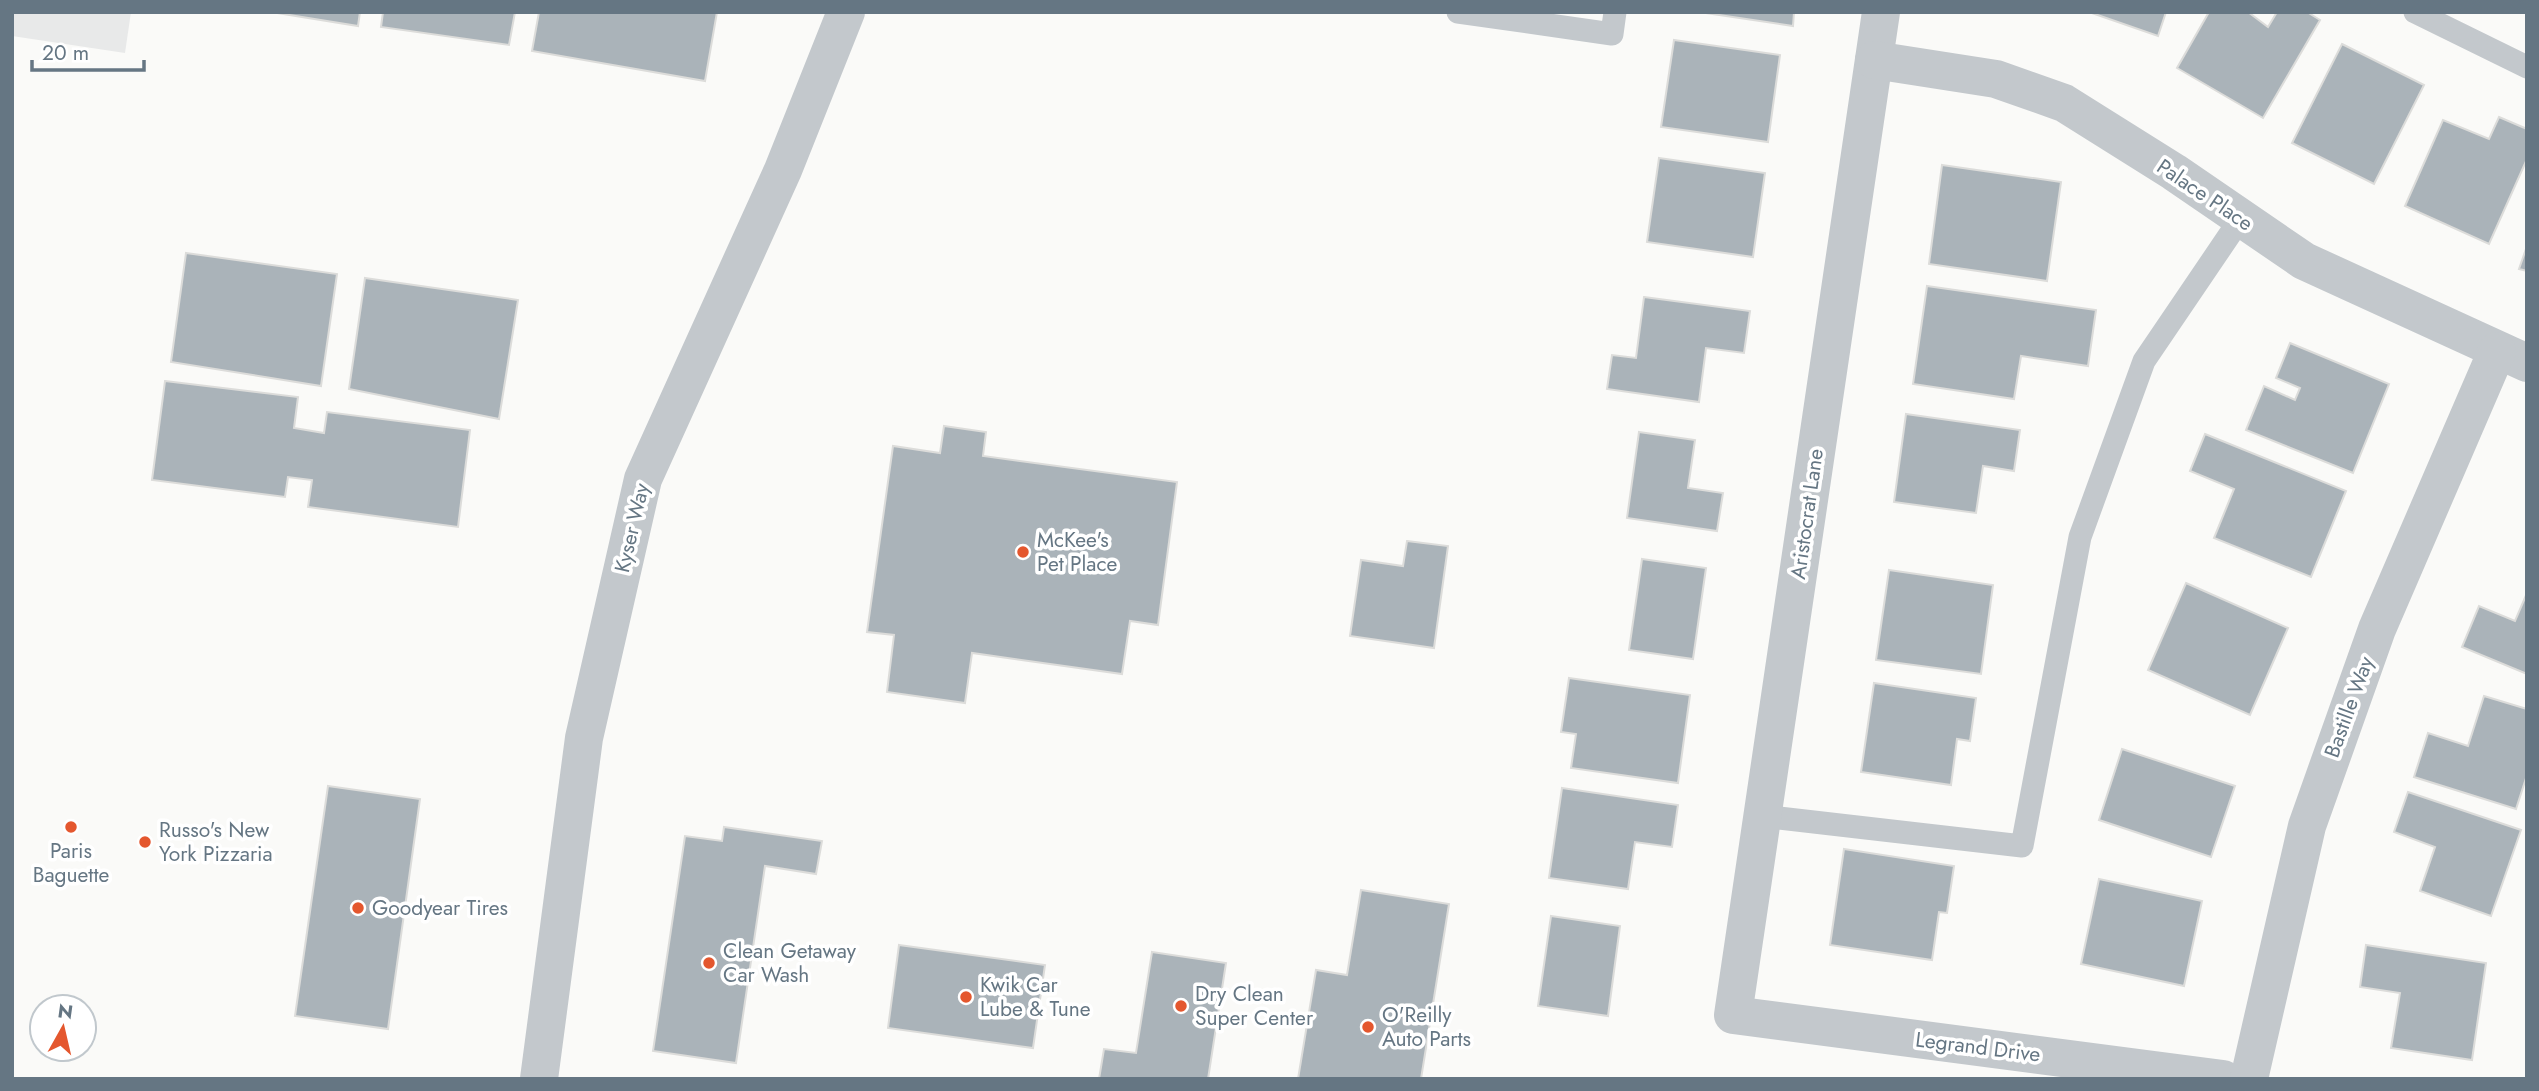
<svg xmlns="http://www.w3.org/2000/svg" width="2539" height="1091" viewBox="0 0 2539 1091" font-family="Jost,sans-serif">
  <rect width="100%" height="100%" fill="#fafaf8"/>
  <polygon fill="#e8e9e9" points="12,12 131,12 125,53 12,36"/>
  <g fill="#aab3b9" stroke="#dcdcda" stroke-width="2">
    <polygon points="271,12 360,12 358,26"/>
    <polygon points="383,12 515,12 509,45 381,27"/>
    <polygon points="539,12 717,12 705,81 532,51"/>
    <polygon points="1699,12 1794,12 1793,26"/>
    <polygon points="2089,12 2166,12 2158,36"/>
    <polygon points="2209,12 2248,12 2268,27 2277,12 2307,12 2320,20 2263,118 2177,68"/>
    <polygon points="1674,40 1780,55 1768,142 1661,127"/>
    <polygon points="2342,44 2424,85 2374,184 2292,143"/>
    <polygon points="2499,117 2527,129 2527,159 2489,244 2405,206 2443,120 2489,139"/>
    <polygon points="1659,158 1765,173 1753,257 1647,242"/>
    <polygon points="1942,165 2061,182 2047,281 1929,264"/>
    <polygon points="2527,246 2527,271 2519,269"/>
    <polygon points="186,253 337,274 321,386 171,362"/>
    <polygon points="365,278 518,300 499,419 349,389"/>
    <polygon points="1927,286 2096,310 2088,366 2021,356 2014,399 1913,384"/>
    <polygon points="1644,297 1750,311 1744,353 1706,348 1699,402 1607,389 1612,355 1636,358"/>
    <polygon points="2290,343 2389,384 2353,473 2246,430 2264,386 2295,400 2300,388 2276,378"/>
    <polygon points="165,381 298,397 294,428 324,433 327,412 470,430 458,527 308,507 312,480 288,477 285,497 152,480"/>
    <polygon points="1906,414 2020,430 2014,471 1983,466 1976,513 1894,502"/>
    <polygon points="944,426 986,432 983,456 1177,482 1158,625 1130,621 1122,674 972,653 965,703 887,692 894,635 867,632 893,446 940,453"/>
    <polygon points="1639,432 1695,440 1688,488 1723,493 1717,531 1627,518"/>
    <polygon points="2205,434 2346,491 2311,577 2214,538 2234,489 2190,471"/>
    <polygon points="1407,541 1448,546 1434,648 1350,636 1361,560 1403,566"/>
    <polygon points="1642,559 1706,568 1693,659 1629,650"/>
    <polygon points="1889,570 1993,585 1981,674 1876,660"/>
    <polygon points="2186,583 2288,628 2250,715 2148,670"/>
    <polygon points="2527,593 2527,674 2462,647 2479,606 2515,621"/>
    <polygon points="1569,678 1690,695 1678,783 1571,768 1576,734 1561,732"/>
    <polygon points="1874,683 1976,698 1970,741 1957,739 1951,785 1861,772"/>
    <polygon points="2484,696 2527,709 2527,775 2516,809 2414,777 2428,733 2468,746"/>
    <polygon points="2122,749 2235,786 2211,857 2099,820"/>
    <polygon points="328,786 420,799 388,1029 295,1016"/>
    <polygon points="1562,788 1678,805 1672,847 1635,842 1628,889 1549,878"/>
    <polygon points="2408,792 2521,830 2491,916 2420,891 2435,847 2394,832"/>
    <polygon points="724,827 822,841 816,874 765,866 736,1063 653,1051 685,836 722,841"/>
    <polygon points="1844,849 1954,866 1947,913 1939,912 1932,960 1830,945"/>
    <polygon points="2099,879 2202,901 2184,986 2081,964"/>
    <polygon points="1361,890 1449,904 1421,1079 1298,1079 1316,970 1347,975"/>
    <polygon points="1551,916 1620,926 1608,1016 1538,1006"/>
    <polygon points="899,945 1045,965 1033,1048 888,1028"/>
    <polygon points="2366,945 2486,963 2472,1060 2391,1048 2400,993 2360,987"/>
    <polygon points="1152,952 1226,963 1208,1079 1099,1079 1104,1049 1136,1053"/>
  </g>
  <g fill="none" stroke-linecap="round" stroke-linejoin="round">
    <g stroke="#c3c8cc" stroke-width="23">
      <polyline points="1458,12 1612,34 1615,12"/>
      <polyline points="2415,12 2527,67"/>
      <polyline points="1762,816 2022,846 2080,537 2144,361 2241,218"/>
    </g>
    <g stroke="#c3c8cc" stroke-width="38">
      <polyline points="1881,12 1733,1015 2223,1079"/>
      <polyline points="1874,60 1996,79 2064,103 2174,172 2304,261 2527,363"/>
      <polyline points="539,1079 584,738 643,479 783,170 846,12"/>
      <polyline points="2249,1079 2307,826 2377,629 2497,351"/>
    </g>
  </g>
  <g fill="#e4572e" stroke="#fff" stroke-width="2.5">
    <circle cx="1023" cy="552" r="7"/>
    <circle cx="71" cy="827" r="7"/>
    <circle cx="145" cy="842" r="7"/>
    <circle cx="358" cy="908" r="7"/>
    <circle cx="709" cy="963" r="7"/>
    <circle cx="966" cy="997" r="7"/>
    <circle cx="1181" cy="1006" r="7"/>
    <circle cx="1368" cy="1027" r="7"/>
  </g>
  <g text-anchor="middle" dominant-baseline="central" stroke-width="7" stroke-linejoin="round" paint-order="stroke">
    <g font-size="21" fill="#657683" stroke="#fff">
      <text transform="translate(2205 195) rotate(34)">Palace Place</text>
      <text transform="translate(1807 514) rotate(-82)">Aristocrat Lane</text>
      <text transform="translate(632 528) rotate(-77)">Kyser Way</text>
      <text transform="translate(2349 707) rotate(-70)">Bastille Way</text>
      <text transform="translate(1978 1047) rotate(7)">Legrand Drive</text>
    </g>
    <g font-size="21" fill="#657683" stroke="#fff" text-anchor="start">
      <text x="1037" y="540">McKee's<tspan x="1037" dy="24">Pet Place</tspan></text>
      <text x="159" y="830">Russo's New<tspan x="159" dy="24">York Pizzaria</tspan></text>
      <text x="71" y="851" text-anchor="middle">Paris<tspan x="71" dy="24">Baguette</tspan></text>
      <text x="372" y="908">Goodyear Tires</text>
      <text x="723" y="951">Clean Getaway<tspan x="723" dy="24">Car Wash</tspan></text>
      <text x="980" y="985">Kwik Car<tspan x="980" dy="24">Lube &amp; Tune</tspan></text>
      <text x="1195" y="994">Dry Clean<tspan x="1195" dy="24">Super Center</tspan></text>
      <text x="1382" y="1015">O'Reilly<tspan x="1382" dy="24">Auto Parts</tspan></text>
    </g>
  </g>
  <rect width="2539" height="1091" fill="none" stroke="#657683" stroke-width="28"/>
  <g transform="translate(63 1028) rotate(8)"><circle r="33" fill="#ffffff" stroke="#c1c8cd" stroke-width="2"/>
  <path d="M0-5L12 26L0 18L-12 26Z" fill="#e4572e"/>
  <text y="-10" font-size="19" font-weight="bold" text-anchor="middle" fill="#657683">N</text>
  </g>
  <path d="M32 60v10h112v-10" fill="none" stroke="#657683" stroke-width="3.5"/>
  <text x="42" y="60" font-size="21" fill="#657683" stroke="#ffffff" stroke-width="5" paint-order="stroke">20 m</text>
</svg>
